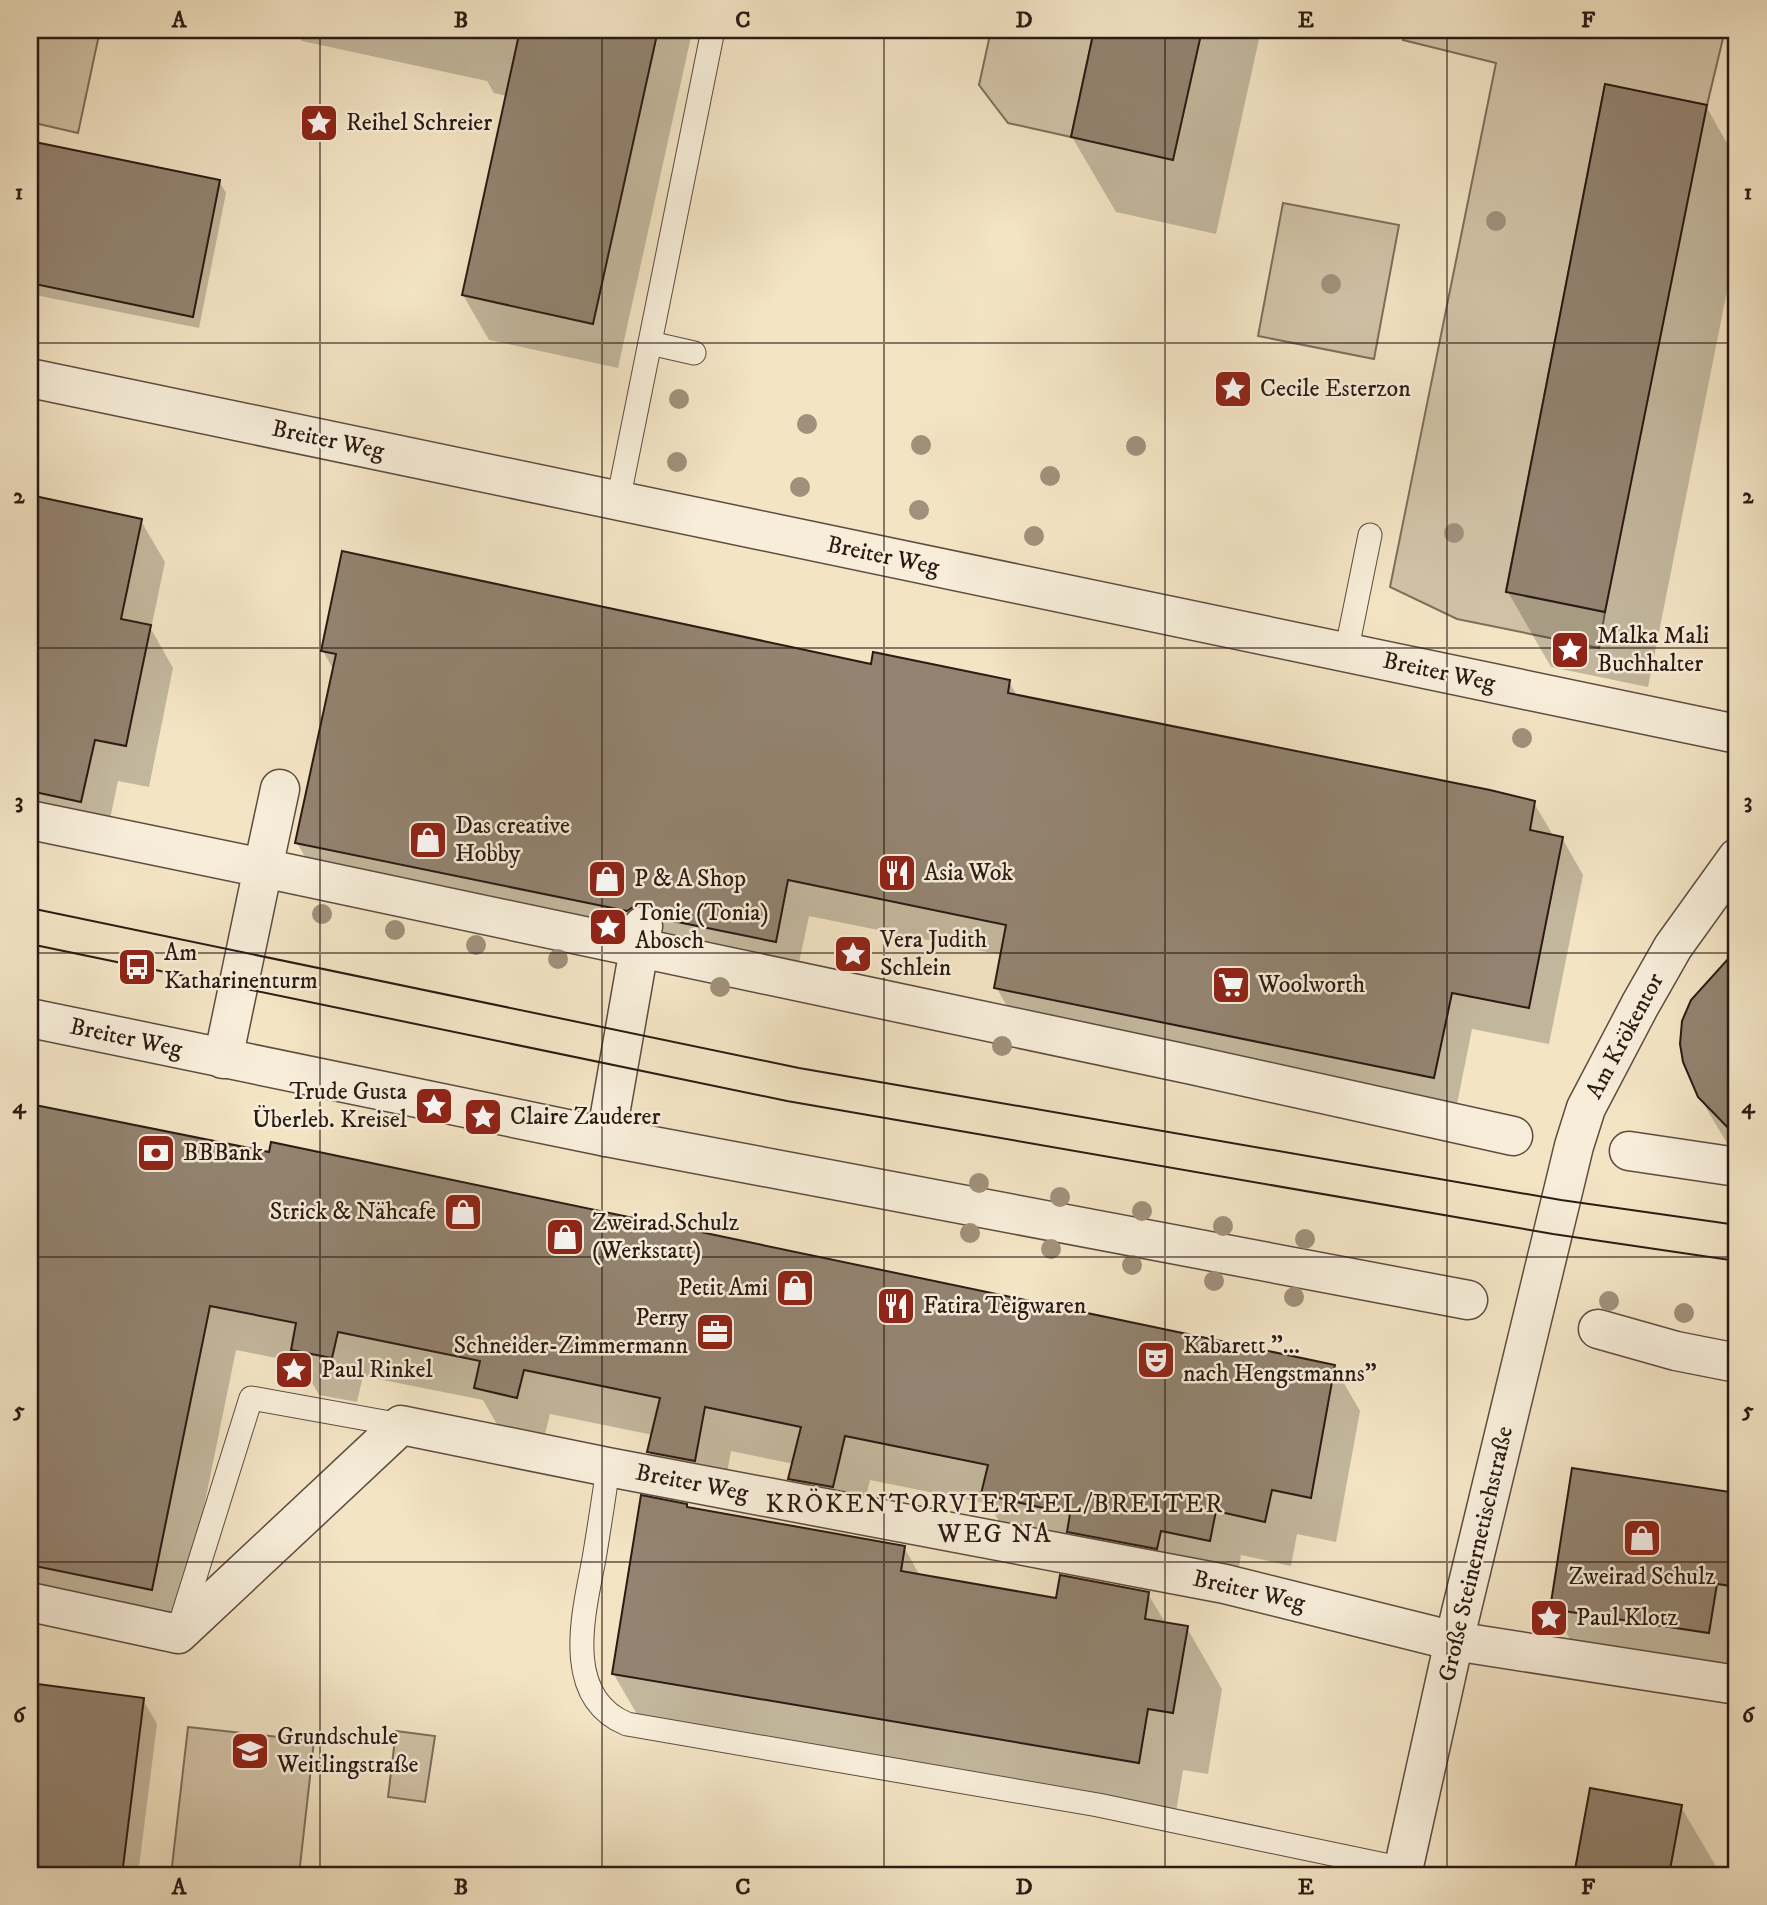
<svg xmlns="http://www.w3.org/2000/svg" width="1767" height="1905" viewBox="0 0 1767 1905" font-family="'IM FELL DW Pica',serif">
  <rect width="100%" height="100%" fill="#f3e4c4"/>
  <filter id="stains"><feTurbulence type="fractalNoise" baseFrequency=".00286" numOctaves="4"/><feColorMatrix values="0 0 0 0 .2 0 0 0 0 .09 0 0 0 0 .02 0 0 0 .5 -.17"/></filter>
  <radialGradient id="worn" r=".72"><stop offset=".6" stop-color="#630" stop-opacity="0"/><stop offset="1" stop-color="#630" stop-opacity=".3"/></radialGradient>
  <g fill="#d1c2a6" stroke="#7e6e5d" stroke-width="2">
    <polygon points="30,30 100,30 78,133 30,122"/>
    <polygon points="991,30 1094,30 1071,137 1008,123 979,85"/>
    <polygon points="1406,30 1725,30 1707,105 1605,85 1506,591 1605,612 1599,648 1457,619 1390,587 1496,63 1403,40"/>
    <polygon points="1283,203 1399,225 1374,359 1258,336"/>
    <polygon points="188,1727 314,1741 299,1875 171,1875"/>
    <polygon points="396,1731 435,1736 425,1802 388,1797"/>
  </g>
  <g fill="#0003">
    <polygon points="295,30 691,30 692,32 618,368 489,340 463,295 507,96 494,93 487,81 302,41"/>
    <polygon points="1096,30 1261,30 1216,234 1116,212 1072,137"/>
    <polygon points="1706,106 1737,161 1737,241 1648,687 1551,667 1508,592"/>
    <polygon points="30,143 219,181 226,193 199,328 30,294"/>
    <polygon points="30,497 141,521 165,562 151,629 173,668 149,787 118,781 105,843 30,827"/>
    <polygon points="323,651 872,666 1009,682 1018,697 1534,803 1554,837 1562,838 1583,875 1549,1044 1472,1029 1455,1114 1017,1024 996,987 1002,955 809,916 796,977 318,879 297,843 334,671"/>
    <polygon points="1737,951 1737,1160 1699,1096 1692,1001"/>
    <polygon points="30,1104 1334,1366 1360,1411 1336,1542 1297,1534 1291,1566 1241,1555 1236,1586 1009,1539 989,1504 870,1480 858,1532 816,1524 790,1479 794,1464 731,1451 721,1506 675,1497 649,1452 653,1435 550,1414 543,1442 502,1433 483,1400 363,1376 357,1402 319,1395 301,1363 236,1350 178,1634 30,1604"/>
    <polygon points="1737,1469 1737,1678 1578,1653 1552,1608 1732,1494"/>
    <polygon points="688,1509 904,1547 920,1576 1058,1600 1148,1594 1166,1624 1187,1628 1222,1689 1208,1774 1183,1770 1174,1824 649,1735 613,1673"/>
    <polygon points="30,1685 143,1700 157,1724 138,1875 30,1875"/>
    <polygon points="1592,1790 1681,1807 1717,1868 1715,1875 1576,1875"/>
  </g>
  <g fill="#938370" stroke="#2c1a14" stroke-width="2">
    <polygon points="520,30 658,30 593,324 462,295"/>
    <polygon points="1094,30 1202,30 1173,160 1071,137"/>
    <polygon points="1605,84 1707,105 1605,612 1506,592"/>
    <polygon points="30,141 220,180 193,317 30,283"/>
    <polygon points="30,495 142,519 121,619 151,625 126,746 95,740 81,802 30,791"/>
    <polygon points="342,551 871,664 873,652 1010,680 1008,693 1490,790 1535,801 1530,830 1563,837 1529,1008 1452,993 1434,1078 994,988 1006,925 788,880 776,942 663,919 658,910 647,905 636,905 627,911 295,843 336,654 321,651"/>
    <polygon points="1737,949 1737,1137 1698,1097 1683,1062 1680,1044 1682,1021 1691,1000"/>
    <polygon points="30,1104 269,1152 271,1142 1335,1365 1311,1498 1272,1490 1265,1522 1216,1511 1210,1541 1161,1531 1157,1549 1067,1532 1070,1514 981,1494 988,1465 845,1436 833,1487 788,1479 801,1427 705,1407 695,1461 647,1452 660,1398 524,1370 517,1398 474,1388 480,1361 338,1332 332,1358 291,1350 296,1323 210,1306 152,1590 30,1565"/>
    <polygon points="1572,1468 1737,1493 1737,1587 1717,1584 1709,1633 1550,1609"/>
    <polygon points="641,1495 687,1504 687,1507 905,1546 901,1571 1056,1598 1060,1575 1149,1592 1145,1619 1188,1626 1173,1713 1148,1709 1139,1763 612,1674"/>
    <polygon points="30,1683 144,1698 122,1875 30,1875"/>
    <polygon points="1590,1788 1682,1805 1669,1875 1574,1875"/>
  </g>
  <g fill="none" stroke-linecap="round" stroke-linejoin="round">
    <defs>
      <g id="lane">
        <polyline points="650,343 694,353"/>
        <polyline points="618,501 713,30"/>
        <polyline points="1346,653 1370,535"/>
        <path d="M608 1467C604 1498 599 1528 594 1559 584 1612 561 1697 627 1724L1098 1805 1404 1869"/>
        <polyline points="179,1628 251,1398 401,1425"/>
      </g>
      <g id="street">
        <polyline points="30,378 1737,734"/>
        <polyline points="280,789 263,868 1192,1065 1513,1136"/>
        <polyline points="30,820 263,868 223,1059"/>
        <polyline points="30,1018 606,1137 1468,1300"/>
        <polyline points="606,1137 643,926"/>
        <polyline points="1629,1151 1737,1167"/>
        <polyline points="1598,1329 1676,1351 1737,1363"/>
        <polyline points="30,1602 178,1634 401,1425 608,1467 1225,1584 1454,1641 1737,1685"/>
        <polyline points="1402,1875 1454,1641 1574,1146 1586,1108 1640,1005 1673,947 1737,858"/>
      </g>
    </defs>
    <use href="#lane" stroke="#5e4c40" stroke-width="25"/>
    <use href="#street" stroke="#5e4c40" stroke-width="41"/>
    <use href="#lane" stroke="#f7edd9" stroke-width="23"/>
    <use href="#street" stroke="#f7edd9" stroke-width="38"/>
    <g stroke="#2c1a14" stroke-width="2">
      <polyline points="30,908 799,1068 1561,1200 1737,1225"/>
      <polyline points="30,944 787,1101 1553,1234 1737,1261"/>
    </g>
  </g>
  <g fill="#a1907b">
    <circle cx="1496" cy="221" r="10"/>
    <circle cx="1331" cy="284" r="10"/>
    <circle cx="679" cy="399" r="10"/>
    <circle cx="807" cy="424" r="10"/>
    <circle cx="921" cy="445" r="10"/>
    <circle cx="1136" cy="446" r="10"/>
    <circle cx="677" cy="462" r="10"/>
    <circle cx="1050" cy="476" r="10"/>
    <circle cx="800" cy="487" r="10"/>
    <circle cx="919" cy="510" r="10"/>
    <circle cx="1454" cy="533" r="10"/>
    <circle cx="1034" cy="536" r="10"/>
    <circle cx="1522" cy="738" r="10"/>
    <circle cx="322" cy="914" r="10"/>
    <circle cx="395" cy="930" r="10"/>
    <circle cx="476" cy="945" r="10"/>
    <circle cx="558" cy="959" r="10"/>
    <circle cx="720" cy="987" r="10"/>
    <circle cx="1002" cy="1046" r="10"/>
    <circle cx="979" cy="1183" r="10"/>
    <circle cx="1060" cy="1197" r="10"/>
    <circle cx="1142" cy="1211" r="10"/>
    <circle cx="1223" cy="1226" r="10"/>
    <circle cx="970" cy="1233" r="10"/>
    <circle cx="1305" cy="1239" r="10"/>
    <circle cx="1051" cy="1249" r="10"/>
    <circle cx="1132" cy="1265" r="10"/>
    <circle cx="1214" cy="1281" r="10"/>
    <circle cx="1294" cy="1297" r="10"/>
    <circle cx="1609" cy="1301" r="10"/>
    <circle cx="1684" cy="1313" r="10"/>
  </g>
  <path fill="none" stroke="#2c1a14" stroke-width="2" stroke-opacity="0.55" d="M320 30V1875M602 30V1875M884 30V1875M1165 30V1875M1447 30V1875M30 343H1737M30 648H1737M30 953H1737M30 1257H1737M30 1562H1737"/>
  <defs>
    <symbol id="sight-square" viewBox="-11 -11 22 22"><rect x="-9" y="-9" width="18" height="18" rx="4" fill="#8f2418" stroke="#f7edd9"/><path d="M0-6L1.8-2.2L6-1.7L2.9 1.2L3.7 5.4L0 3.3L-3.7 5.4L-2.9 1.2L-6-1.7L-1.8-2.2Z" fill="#fff"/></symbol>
    <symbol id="shop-square" viewBox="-11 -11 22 22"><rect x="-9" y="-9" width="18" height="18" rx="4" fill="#8f2418" stroke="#f7edd9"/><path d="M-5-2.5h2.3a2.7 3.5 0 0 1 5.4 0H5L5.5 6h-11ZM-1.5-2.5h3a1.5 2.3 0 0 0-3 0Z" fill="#fff"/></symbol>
    <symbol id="restaurant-square" viewBox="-11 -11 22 22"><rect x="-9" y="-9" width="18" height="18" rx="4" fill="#8f2418" stroke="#f7edd9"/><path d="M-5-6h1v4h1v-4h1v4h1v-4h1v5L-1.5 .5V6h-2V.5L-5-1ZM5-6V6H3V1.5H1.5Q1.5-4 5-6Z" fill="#fff"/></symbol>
    <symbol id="bus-square" viewBox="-11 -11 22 22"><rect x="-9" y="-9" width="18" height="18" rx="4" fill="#8f2418" stroke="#f7edd9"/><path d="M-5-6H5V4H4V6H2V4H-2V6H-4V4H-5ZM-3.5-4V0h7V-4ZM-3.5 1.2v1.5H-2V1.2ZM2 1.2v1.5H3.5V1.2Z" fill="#fff"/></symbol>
    <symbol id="supermarket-square" viewBox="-11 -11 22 22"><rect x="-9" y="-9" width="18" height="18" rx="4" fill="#8f2418" stroke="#f7edd9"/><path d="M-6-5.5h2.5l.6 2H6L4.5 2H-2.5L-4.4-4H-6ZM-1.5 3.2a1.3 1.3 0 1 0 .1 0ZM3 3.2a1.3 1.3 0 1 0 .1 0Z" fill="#fff"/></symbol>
    <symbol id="bank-square" viewBox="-11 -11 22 22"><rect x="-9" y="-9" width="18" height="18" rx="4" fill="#8f2418" stroke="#f7edd9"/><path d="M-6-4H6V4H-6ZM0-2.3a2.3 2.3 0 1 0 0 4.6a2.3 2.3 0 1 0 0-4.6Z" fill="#fff"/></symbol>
    <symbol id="office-square" viewBox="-11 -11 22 22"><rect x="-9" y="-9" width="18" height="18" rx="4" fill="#8f2418" stroke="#f7edd9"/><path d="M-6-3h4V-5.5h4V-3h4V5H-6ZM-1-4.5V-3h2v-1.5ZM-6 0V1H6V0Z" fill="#fff"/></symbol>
    <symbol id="theatre-square" viewBox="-11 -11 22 22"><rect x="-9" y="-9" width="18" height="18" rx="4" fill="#8f2418" stroke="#f7edd9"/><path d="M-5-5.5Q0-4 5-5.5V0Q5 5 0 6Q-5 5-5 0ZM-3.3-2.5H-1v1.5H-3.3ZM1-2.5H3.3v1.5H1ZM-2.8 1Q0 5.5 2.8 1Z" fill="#fff"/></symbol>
    <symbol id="school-square" viewBox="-11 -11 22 22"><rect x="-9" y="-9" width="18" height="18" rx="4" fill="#8f2418" stroke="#f7edd9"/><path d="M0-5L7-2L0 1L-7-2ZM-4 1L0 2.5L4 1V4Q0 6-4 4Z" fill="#fff"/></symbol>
  </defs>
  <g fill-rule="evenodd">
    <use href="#sight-square" x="297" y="101" width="44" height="44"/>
    <use href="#sight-square" x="1211" y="367" width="44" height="44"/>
    <use href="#sight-square" x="1548" y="628" width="44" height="44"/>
    <use href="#shop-square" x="406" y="818" width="44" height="44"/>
    <use href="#restaurant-square" x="875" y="851" width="44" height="44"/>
    <use href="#shop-square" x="585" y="857" width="44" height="44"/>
    <use href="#sight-square" x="586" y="905" width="44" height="44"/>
    <use href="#sight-square" x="831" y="932" width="44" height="44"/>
    <use href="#bus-square" x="115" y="945" width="44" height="44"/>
    <use href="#supermarket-square" x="1209" y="963" width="44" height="44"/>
    <use href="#sight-square" x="412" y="1084" width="44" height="44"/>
    <use href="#sight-square" x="461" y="1095" width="44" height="44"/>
    <use href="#bank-square" x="134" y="1131" width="44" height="44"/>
    <use href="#shop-square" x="441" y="1190" width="44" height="44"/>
    <use href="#shop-square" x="543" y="1215" width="44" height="44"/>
    <use href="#shop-square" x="773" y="1266" width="44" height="44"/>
    <use href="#restaurant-square" x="874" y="1284" width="44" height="44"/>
    <use href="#office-square" x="693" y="1310" width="44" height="44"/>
    <use href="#theatre-square" x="1134" y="1338" width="44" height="44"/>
    <use href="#sight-square" x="272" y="1348" width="44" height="44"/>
    <use href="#shop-square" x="1620" y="1516" width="44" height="44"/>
    <use href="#sight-square" x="1527" y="1596" width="44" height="44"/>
    <use href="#school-square" x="228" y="1729" width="44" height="44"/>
  </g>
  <g text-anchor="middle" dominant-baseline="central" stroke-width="5" stroke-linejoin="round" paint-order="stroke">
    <g font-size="24" fill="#2c1a14" stroke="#f7edd9" text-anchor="start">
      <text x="346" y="123">Reihel Schreier</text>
      <text x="1260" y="389">Cecile Esterzon</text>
      <text x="1597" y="636">Malka Mali<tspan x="1597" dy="28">Buchhalter</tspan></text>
      <text x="455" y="826">Das creative<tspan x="455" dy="28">Hobby</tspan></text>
      <text x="924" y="873">Asia Wok</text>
      <text x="634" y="879">P &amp; A Shop</text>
      <text x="635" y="913">Tonie (Tonia)<tspan x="635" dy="28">Abosch</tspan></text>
      <text x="880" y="940">Vera Judith<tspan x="880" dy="28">Schlein</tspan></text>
      <text x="164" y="953">Am<tspan x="164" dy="28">Katharinenturm</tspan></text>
      <text x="1258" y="985">Woolworth</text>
      <text x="407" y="1092" text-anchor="end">Trude Gusta<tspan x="407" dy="28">Überleb. Kreisel</tspan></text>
      <text x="510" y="1117">Claire Zauderer</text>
      <text x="183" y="1153">BBBank</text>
      <text x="436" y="1212" text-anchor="end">Strick &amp; Nähcafe</text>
      <text x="592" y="1223">Zweirad Schulz<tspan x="592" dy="28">(Werkstatt)</tspan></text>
      <text x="768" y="1288" text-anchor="end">Petit Ami</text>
      <text x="923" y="1306">Fatira Teigwaren</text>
      <text x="688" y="1318" text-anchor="end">Perry<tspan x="688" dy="28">Schneider-Zimmermann</tspan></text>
      <text x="1183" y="1346">Kabarett "...<tspan x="1183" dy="28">nach Hengstmanns"</tspan></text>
      <text x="321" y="1370">Paul Rinkel</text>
      <text x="1642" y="1577" text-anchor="middle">Zweirad Schulz</text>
      <text x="1576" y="1618">Paul Klotz</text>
      <text x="277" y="1737">Grundschule<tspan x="277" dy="28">Weitlingstraße</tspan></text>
    </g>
    <g font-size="24" fill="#2c1a14" stroke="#f7edd9">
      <text transform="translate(328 440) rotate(12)">Breiter Weg</text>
      <text transform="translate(883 556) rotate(12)">Breiter Weg</text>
      <text transform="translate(1439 672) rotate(12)">Breiter Weg</text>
      <text transform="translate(1625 1036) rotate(-62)">Am Krökentor</text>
      <text transform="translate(126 1038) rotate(12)">Breiter Weg</text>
      <text transform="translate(692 1483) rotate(11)">Breiter Weg</text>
      <text transform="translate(1476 1554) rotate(-77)">Große Steinernetischstraße</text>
      <text transform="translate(1249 1591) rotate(13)">Breiter Weg</text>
    </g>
    <g font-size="26" letter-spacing="2" fill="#2c1a14" stroke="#f7edd9">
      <text x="995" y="1504">KRÖKENTORVIERTEL/BREITER<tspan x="995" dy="30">WEG NA</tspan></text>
    </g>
  </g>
  <rect width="1767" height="1905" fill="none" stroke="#f3e4c4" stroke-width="77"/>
  <rect x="38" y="38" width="1690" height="1829" fill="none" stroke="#2c1a14" stroke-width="2.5"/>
  <g font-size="23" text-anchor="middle" font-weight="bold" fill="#2c1a14">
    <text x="179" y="27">A</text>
    <text x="461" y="27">B</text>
    <text x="743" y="27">C</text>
    <text x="1024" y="27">D</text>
    <text x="1306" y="27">E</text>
    <text x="1588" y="27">F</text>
    <text x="19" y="199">1</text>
    <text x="1748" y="199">1</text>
    <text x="19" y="503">2</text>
    <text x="1748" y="503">2</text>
    <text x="19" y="808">3</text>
    <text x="1748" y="808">3</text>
    <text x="19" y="1113">4</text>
    <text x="1748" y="1113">4</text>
    <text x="19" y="1417">5</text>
    <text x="1748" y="1417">5</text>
    <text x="19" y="1722">6</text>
    <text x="1748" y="1722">6</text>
    <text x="179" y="1894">A</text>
    <text x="461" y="1894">B</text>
    <text x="743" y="1894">C</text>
    <text x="1024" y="1894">D</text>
    <text x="1306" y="1894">E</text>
    <text x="1588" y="1894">F</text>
  </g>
  <rect width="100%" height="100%" filter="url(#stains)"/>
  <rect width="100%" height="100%" fill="url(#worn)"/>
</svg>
